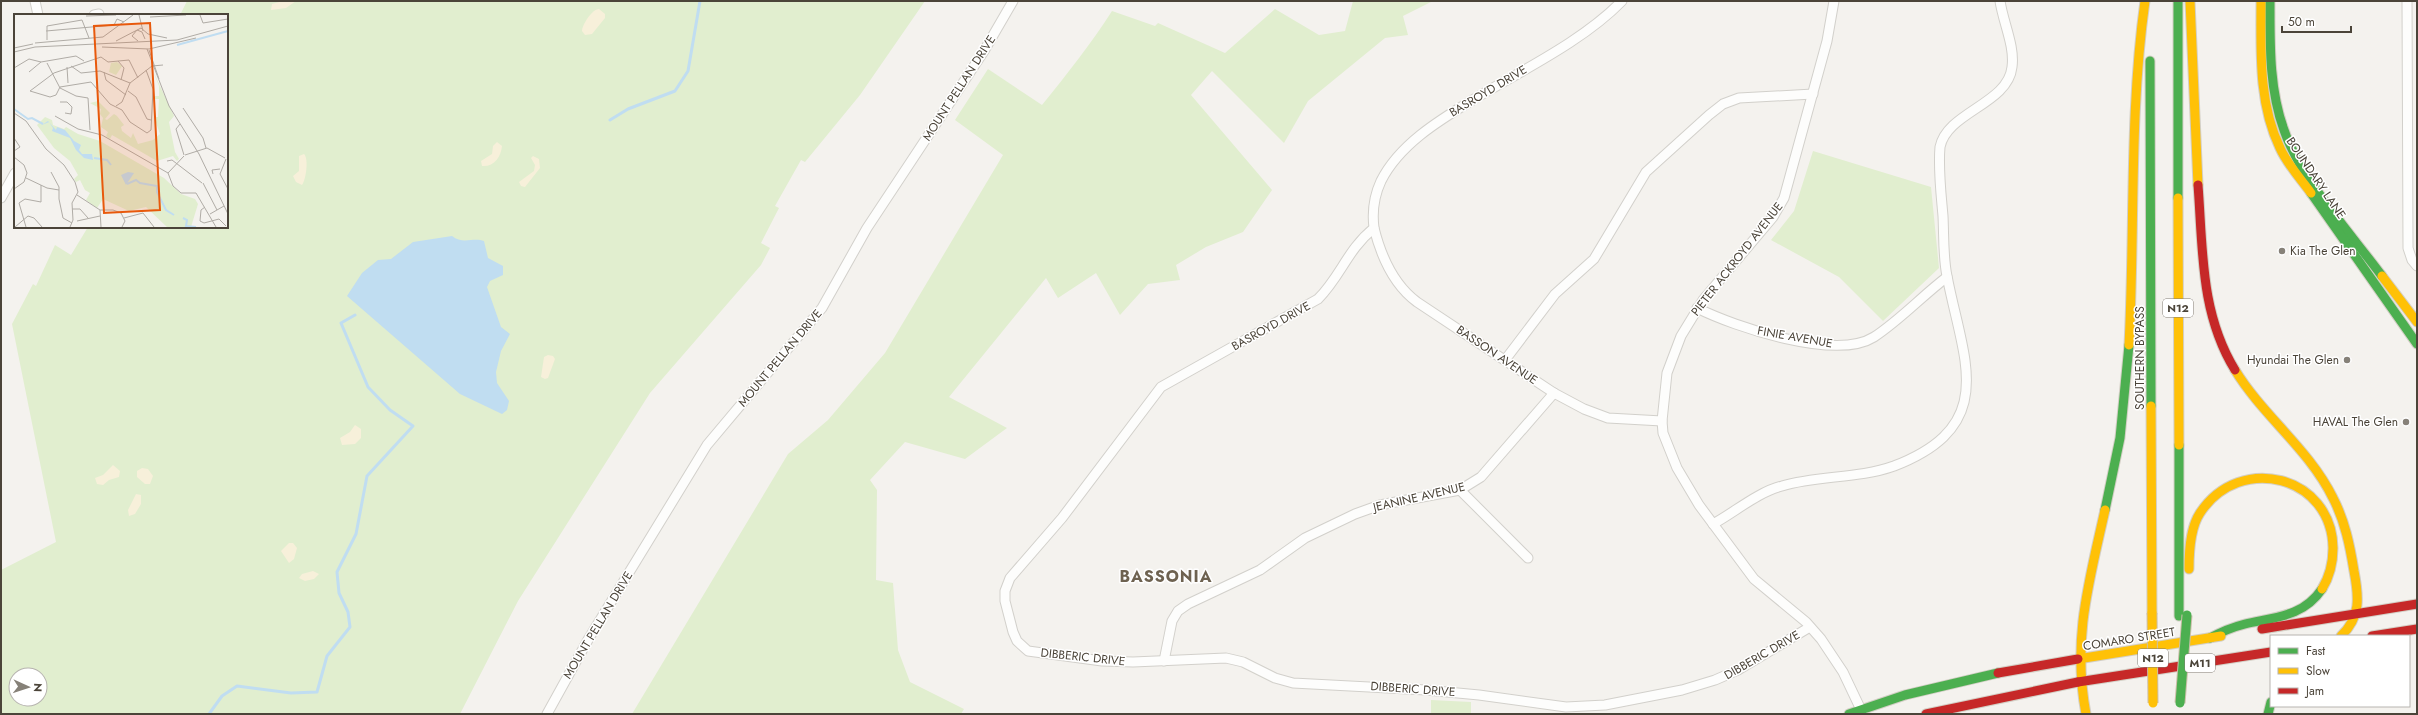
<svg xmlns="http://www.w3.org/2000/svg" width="2418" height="715" viewBox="0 0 2418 715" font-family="Jost,sans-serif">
  <rect width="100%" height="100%" fill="#f4f2ee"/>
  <g fill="#e1eecf" fill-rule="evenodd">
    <path d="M187 1H925L860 95 805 162 801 160 775 206 779 208 761 243 770 248 761 265 650 393 518 601 460 714H1V570L56 542 12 324 33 284 36 286 55 245 71 255 88 227H227V15H180ZM16 675H40V699H16Z"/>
    <path d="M1353 1H1433L1403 16 1408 35 1385 38 1308 101 1284 143 1212 71 1191 95 1272 190 1243 232 1206 247 1176 265 1180 280 1148 284 1120 315 1096 273 1058 298 1046 278 949 397 1007 428 965 459 905 442 870 480 877 490 876 580 893 583 898 650 910 682 964 709 961 714H632L788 454 828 420 885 353 1003 155 955 120 988 69 1042 105C1067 74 1091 44 1112 11L1155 26 1158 23 1225 53 1275 9 1319 35 1345 31Z"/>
    <polygon points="1813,151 1931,187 1939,268 1883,321 1839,277 1771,240 1794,211"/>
    <polygon points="1431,700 1471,702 1471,714 1431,714"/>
  </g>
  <g fill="#f7f0da">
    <polygon points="283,1 296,1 286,8 271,10 272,4"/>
    <path d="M599 9 605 14V18L592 34 585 35 582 31C582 25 592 9 599 9Z"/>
    <path d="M497 142 502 146C501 157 494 167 482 166L481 161 492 154 493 146Z"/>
    <path d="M304 154C309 159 306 180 302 185L296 182 293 176 299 171V156Z"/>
    <polygon points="533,156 539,159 540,168 525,187 521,186 519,182 534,171 535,165 531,158"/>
    <polygon points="548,355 553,356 555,359 548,378 545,379 541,377 544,357"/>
    <polygon points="355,425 361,429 361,438 355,444 342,445 340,438 350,432"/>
    <polygon points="113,465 120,471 119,477 109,480 103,485 97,484 95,478 103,475"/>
    <polygon points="142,468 148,469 153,476 150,484 145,484 137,477 137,471"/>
    <polygon points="136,494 141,495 141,504 135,514 129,516 128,510"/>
    <polygon points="289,543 293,543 297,548 294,559 289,563 281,551"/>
    <polygon points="313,571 319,574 314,579 305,581 299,578 302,574"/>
  </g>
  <path fill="#c0ddf1" d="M452 236C463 245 473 237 484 241L488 258 503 266V275L490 281 487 287 501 327 510 334 501 351 496 372 497 383 509 401 507 410 502 414 460 394 347 296 362 273 378 260 391 259 413 242Z"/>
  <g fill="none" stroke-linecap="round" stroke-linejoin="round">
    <g stroke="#c0ddf1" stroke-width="3">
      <polyline points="610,120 628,109 675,91 688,71 700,1"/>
      <polyline points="209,714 222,696 237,686 291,693 317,692 327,656 350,627 348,612 339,593 337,572 356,534 367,476 413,426 390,410 368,387 341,323 355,315"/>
    </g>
    <defs>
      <g id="street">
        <polyline points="35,1 38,15"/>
        <path d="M1622 1C1582 42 1520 71 1471 101 1438 121 1399 145 1381 181 1374 196 1372 212 1374 228 1347 250 1341 276 1318 299L1161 387 1062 518 1010 578 1005 591V601L1013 632 1017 641 1028 651 1102 661 1133 662 1226 658 1243 662 1275 678 1293 683 1426 690 1479 695 1566 707 1605 705 1682 690 1715 680 1738 670 1810 627"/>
        <polyline points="1834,1 1827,41 1784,198 1773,217 1703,300 1681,336 1667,373 1662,421 1663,433 1677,468 1699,505 1754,579 1806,622 1821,639 1843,672 1863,714"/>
        <polyline points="2407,1 2408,248 2412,260 2417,266"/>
        <polyline points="94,15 99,14"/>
        <polyline points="1,198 15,173"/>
        <path d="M1374 228C1381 256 1394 285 1417 302L1554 393 1584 409 1608 418 1662 421"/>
        <path d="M1697 308C1735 327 1836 361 1874 337 1900 320 1922 296 1947 277"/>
        <polyline points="1505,360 1555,294 1594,259 1646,172 1709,115 1723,104 1739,98 1813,94"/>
        <polyline points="1460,490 1528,558"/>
        <path d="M1713 524C1735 512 1758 492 1782 486 1818 475 1858 479 1894 466 2000 425 1963 360 1947 276 1943 257 1944 236 1943 216 1941 193 1938 169 1940 147 1947 112 2008 104 2012 67 2015 46 2003 22 2000 1"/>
        <polyline points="1164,661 1172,621 1178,611 1188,604 1260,570 1305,538 1355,514 1380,505 1460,490 1481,477 1554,393"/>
        <polyline points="547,714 589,638 707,445 822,308 867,228 984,51 1013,1"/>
      </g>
      <g id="fast">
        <polyline points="2178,1 2178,198"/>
        <path d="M2270 1C2270 44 2269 89 2284 130 2300 178 2351 234 2382 276"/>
        <polyline points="2150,61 2151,406"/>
        <polyline points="2311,193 2417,344"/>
        <polyline points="2179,445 2179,616"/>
        <polyline points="2105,510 2120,438 2129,345"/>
        <path d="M2210 638C2221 632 2233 627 2245 624 2275 617 2303 617 2322 589"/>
        <polyline points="1849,714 1905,695 1998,673"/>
        <polyline points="2268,714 2271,702"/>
      </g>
      <g id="slow">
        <polyline points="2190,1 2198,185"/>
        <path d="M2261 1C2261 49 2258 103 2280 148 2287 164 2301 179 2311 193"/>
        <polyline points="2178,198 2179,445"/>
        <polyline points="2382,276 2417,322"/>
        <path d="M2129 345C2135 231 2129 114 2145 1"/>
        <path d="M2235 370C2263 416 2309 449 2333 498 2345 521 2350 546 2354 571 2359 597 2361 617 2341 636"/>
        <polyline points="2151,406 2152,613"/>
        <path d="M2189 569C2189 551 2190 528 2200 513 2240 452 2332 476 2333 548 2333 563 2330 576 2322 589"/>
        <polyline points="2078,659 2221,636"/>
        <path d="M2086 714C2072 639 2089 582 2105 510"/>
      </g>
      <g id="jam">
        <path d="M2198 185C2203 249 2200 313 2235 370"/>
        <polyline points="2262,629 2417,604"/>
        <polyline points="2372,636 2417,629"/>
        <polyline points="1998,673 2078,659"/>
        <polyline points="2078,682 2271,652"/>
        <polyline points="1926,714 2078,682"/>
      </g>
    </defs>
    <use href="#street" stroke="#d2d0cb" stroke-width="11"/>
    <use href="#fast" stroke="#d3cfc5" stroke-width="11"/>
    <use href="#slow" stroke="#d3cfc5" stroke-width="11"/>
    <use href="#jam" stroke="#d3cfc5" stroke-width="11"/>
    <use href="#street" stroke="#fdfdfc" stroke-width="9"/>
    <use href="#fast" stroke="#4caf50" stroke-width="9"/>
    <use href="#slow" stroke="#ffc107" stroke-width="9"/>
    <use href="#jam" stroke="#c62828" stroke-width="9"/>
    <defs>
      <polyline id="fast-bridge" points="2180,703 2187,615"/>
      <polyline id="slow-bridge" points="2152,613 2153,703"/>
    </defs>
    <use href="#fast-bridge" stroke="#ccbfa9" stroke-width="11" stroke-linecap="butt"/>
    <use href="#slow-bridge" stroke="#ccbfa9" stroke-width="11" stroke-linecap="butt"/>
    <use href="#fast-bridge" stroke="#4caf50" stroke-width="9"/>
    <use href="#slow-bridge" stroke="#ffc107" stroke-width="9"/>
  </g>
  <g fill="#868178" stroke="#fff" stroke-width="1.5">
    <circle cx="2282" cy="251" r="4"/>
    <circle cx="2347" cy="360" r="4"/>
    <circle cx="2406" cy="422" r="4"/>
  </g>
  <g text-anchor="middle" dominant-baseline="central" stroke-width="3" stroke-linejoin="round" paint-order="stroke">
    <g fill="#fff" stroke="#817c74" stroke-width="1">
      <rect x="2163" y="299" width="30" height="18" rx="3"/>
      <rect x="2138" y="649" width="30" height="18" rx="3"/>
      <rect x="2185" y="654" width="30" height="18" rx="3"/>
    </g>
    <g font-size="11" font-weight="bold" fill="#4b4439">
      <text x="2178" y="308">N12</text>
      <text x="2153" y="658">N12</text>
      <text x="2200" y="663">M11</text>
    </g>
    <g font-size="12" fill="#4b4439" stroke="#fff">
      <text transform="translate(959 88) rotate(-57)">MOUNT PELLAN DRIVE</text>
      <text transform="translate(1488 91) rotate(-31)">BASROYD DRIVE</text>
      <text transform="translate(2316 178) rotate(56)">BOUNDARY LANE</text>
      <text transform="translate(1737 259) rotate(-52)">PIETER ACKROYD AVENUE</text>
      <text transform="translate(1271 326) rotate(-29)">BASROYD DRIVE</text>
      <text transform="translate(1795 337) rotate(10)">FINIE AVENUE</text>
      <text transform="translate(1497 355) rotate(34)">BASSON AVENUE</text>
      <text transform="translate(780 358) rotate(-50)">MOUNT PELLAN DRIVE</text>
      <text transform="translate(2140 358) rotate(-90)">SOUTHERN BYPASS</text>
      <text transform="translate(1419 497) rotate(-13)">JEANINE AVENUE</text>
      <text transform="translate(598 625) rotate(-59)">MOUNT PELLAN DRIVE</text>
      <text transform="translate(2129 639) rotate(-9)">COMARO STREET</text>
      <text transform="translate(1762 655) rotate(-30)">DIBBERIC DRIVE</text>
      <text transform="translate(1083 657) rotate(6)">DIBBERIC DRIVE</text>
      <text transform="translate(1413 689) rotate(4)">DIBBERIC DRIVE</text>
    </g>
    <g font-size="12" fill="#4b4439" stroke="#fff" text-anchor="end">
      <text x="2290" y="251" text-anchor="start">Kia The Glen</text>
      <text x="2339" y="360">Hyundai The Glen</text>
      <text x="2398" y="422">HAVAL The Glen</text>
    </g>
    <g font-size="16" font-weight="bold" letter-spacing="1" fill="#6e6250" stroke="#fff">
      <text x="1166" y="576">BASSONIA</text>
    </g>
  </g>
  <g transform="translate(14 14)">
    <rect width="214" height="214" fill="#f4f2ee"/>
    <path d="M103 48 108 52 102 61 95 58 97 49ZM139 57 160 102 155 108 161 138 165 145 163 147 159 142 143 147 98 121 96 125 92 122 94 118 87 113 89 104 86 100 87 95 76 89 84 87 96 99 91 105 93 106 100 100 103 102 110 111 107 113 108 117 117 124 119 119 124 130 139 126 146 120 141 106V103H144L145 85H139V82H145V72ZM31 103 38 106 39 111 50 115 52 113 64 120 86 127 150 164 167 180 181 185 184 190 177 213H153L132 193 115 197 89 185 83 194 72 186 76 179 71 176 66 166 62 168 60 165 64 161 56 147 40 134 23 111Z" fill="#e1eecf"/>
    <path d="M34 107 42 116 43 113 51 116 60 127 67 131 65 136 68 140H78L79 146 70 144 62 136 56 124 38 117 39 114 35 108 28 111ZM114 158 120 159 112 171 107 161Z" fill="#c0ddf1"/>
    <path fill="none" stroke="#c0ddf1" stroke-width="2" d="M163 31 214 17M0 95 14 105 18 104 29 110M80 144 93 146 97 151M113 170 122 166 126 169 143 172V178L152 196 160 201M169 204 173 206 172 212 182 213"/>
    <path fill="none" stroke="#b0aca6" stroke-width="1" d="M125 1 129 17M186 1 189 9 214 5M72 2 102 1M136 3 172 1M68 6 75 24M32 17 100 11 103 5 110 8M33 26V12L68 6M102 27 127 14 134 20 153 24M124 27 118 22 123 16 128 18 131 25M21 29 89 23 119 1M88 33 135 35 182 24M0 34 19 30M133 35 155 92 185 140 214 200M135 36 145 65M0 38 21 33 163 26 214 12M104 47 110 54 107 66M33 49 46 74 62 82 74 84 76 116M57 52 67 59 86 57 116 69 138 52 149 51M53 53 54 69M0 54 15 45 27 48M15 58 27 48 62 42 70 47M90 58 92 66 112 81M124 64 115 46 94 48 87 43 40 59 16 77 36 83 42 81 46 73 77 68 96 90 108 96 116 108 133 119 137 116 139 75 132 56M114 77 122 83 133 105 137 106M46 88H53L58 93 57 100 51 99M102 92 108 88 116 69M169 94 189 124 192 134M0 99 12 107 32 135 50 151 61 168 64 178 58 189 59 206 56 213M41 102 64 115 88 121 154 159 159 172 167 179H182L202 213M166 110 162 115 170 141M0 124 6 133 0 137M171 141 193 134 211 144M0 143 10 151 13 159 10 168 0 175M212 145 206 160 214 175M153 147 158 146 188 169M37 158 45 173V185L49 204 58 209M154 159 170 142M199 160 198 156 206 155M12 164 33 174 45 176M189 169 203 196M63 181 86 196H99L107 199 111 207 108 213M191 193 187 196 186 207 190 209 205 205 212 212M58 195H66L74 204M86 196 87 213M196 200 210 192M110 204 129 199 140 213M63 207 86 202M1 213 14 202 20 204 28 213M12 213 5 189 11 185 27 188V171"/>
    <path fill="#e8590c" fill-opacity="0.15" stroke="#e8590c" stroke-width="2" d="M136 9 146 196 90 199 80 12Z"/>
    <rect width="214" height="214" fill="none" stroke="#4b4439" stroke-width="2"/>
  </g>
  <rect width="2418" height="715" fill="none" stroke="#4b4439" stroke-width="4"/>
  <rect x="2270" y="635" width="140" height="72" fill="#ffffff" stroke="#b7b4b0"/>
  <rect x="2278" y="648" width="20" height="6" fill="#4caf50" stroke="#b7b4b0"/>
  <text x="2306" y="655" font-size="12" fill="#4b4439">Fast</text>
  <rect x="2278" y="668" width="20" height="6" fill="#ffc107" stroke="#b7b4b0"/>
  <text x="2306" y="675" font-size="12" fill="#4b4439">Slow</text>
  <rect x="2278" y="688" width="20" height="6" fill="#c62828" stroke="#b7b4b0"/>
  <text x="2306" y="695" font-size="12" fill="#4b4439">Jam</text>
  <g transform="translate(28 687) rotate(93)"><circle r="19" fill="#ffffff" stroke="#b7b4b0"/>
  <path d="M0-3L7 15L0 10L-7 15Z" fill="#868178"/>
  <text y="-6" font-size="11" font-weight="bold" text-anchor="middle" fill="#4b4439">N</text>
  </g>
  <path d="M2282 26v6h69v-6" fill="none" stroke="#4b4439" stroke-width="2"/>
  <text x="2288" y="26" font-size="12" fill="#4b4439" stroke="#ffffff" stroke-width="3" paint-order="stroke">50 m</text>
</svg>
